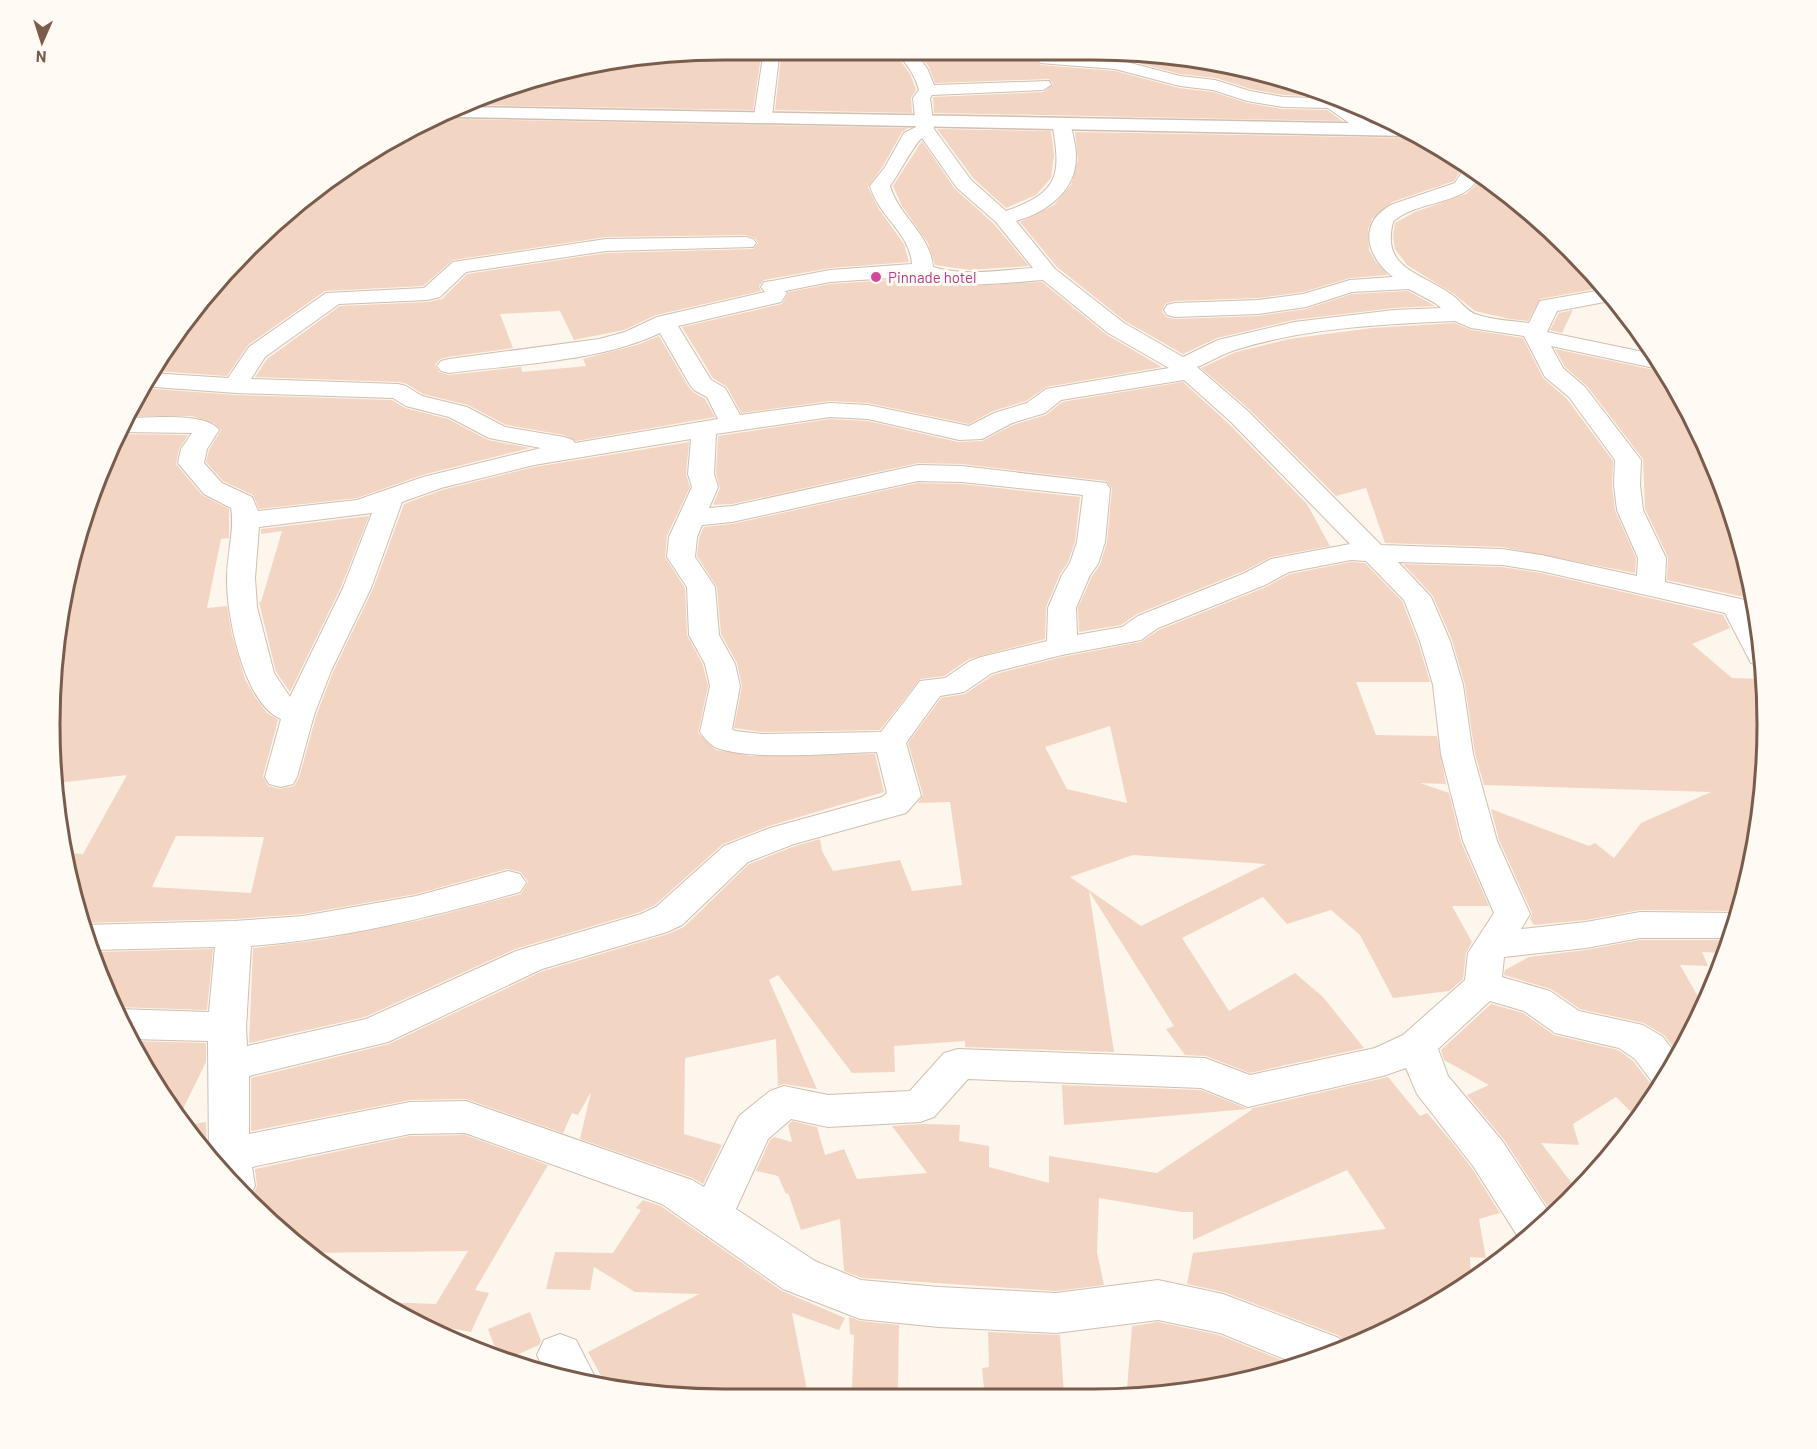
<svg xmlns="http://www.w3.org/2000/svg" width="1817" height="1449" viewBox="0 0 1817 1449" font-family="Barlow,sans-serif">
  <rect width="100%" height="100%" fill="#fdf6ec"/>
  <g fill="#f3d5c3" fill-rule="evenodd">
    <polygon points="724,50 759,50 761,57 753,110 472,105 550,72"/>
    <polygon points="779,50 822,50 823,55 893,50 910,74 916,90 911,98 912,113 775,110 781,57"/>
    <polygon points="916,50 1136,51 1145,53 1143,56 1187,61 1308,85 1304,90 1308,96 1283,95 1251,89 1216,78 1180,74 1115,57 1046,53 1036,60 1040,65 1115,71 1179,88 1213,92 1247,103 1283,109 1327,110 1342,121 934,113 933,97 1043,92 1053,84 1049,79 935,83 929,67"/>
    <polygon points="1344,101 1390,122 1371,121"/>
    <polygon points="446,116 455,119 908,128 902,132 883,166 868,187 878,208 904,244 909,262 830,268 764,280 759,286 761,291 656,315 624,330 574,340 560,311 500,314 513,348 448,357 440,359 435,365 439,372 449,375 521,367 522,372 586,366 583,359 637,345 659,336 688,386 693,392 705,399 715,417 576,441 564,435 506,425 468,405 423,394 407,384 399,382 255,377 267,359 340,306 428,302 442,299 467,274 606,253 753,249 758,243 755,238 746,235 606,237 453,260 423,286 325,291 248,345 227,376 156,371 162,363 158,364 247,247 387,140"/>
    <polygon points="937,129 1051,131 1054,155 1051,178 1036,195 1006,208 973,178"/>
    <polygon points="1075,132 1409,138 1418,135 1430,140 1464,165 1454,181 1392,202 1372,219 1368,229 1369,250 1375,261 1388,275 1350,278 1303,292 1258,298 1174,301 1165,304 1162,311 1166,317 1175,319 1258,316 1306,309 1352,294 1408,291 1435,306 1394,308 1293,320 1217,338 1183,354 1125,321 1057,267 1020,222 1054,205 1071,185 1078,160"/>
    <polygon points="922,141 955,189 994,224 1029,266 970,270 935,265 928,243 902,206 893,186"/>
    <polygon points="1481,176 1537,217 1605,287 1540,299 1528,321 1510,319 1475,311 1454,294 1407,265 1395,249 1393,237 1395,223 1415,212 1466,194 1475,186"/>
    <polygon points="921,278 966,286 1042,282 1107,335 1162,367 1046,387 1026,401 993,411 969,424 868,403 830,401 741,413 727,387 713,378 682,327 782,304 789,292 830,284"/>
    <polygon points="1573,310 1562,333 1550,330 1559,313"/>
    <polygon points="1455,323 1471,330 1523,338 1543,378 1567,399 1613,461 1612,485 1615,510 1636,558 1635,573 1502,547 1385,543 1366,488 1336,496 1250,410 1201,368 1236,352 1289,339 1372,328"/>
    <polygon points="1555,349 1659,371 1664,369 1677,387 1732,508 1753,599 1667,580 1668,557 1645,509 1643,459 1587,386 1565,367"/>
    <polygon points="1183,382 1229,424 1307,504 1330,546 1271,557 1244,571 1137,614 1121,625 1079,632 1078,608 1092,576 1100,565 1107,542 1112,489 1106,481 962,464 918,463 732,504 713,505 720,488 716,474 718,436 830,419 868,421 958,442 982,441 1013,425 1046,415 1062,402"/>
    <polygon points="142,388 236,395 392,400 405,408 448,419 488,440 530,448 422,475 357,498 259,509 253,495 223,481 206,462 209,450 221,430 214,423 191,416 128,416"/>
    <path d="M120 434 188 435 179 449 176 464 202 495 229 509V538L221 539 207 608 227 606 232 635 245 679 255 697 266 712 278 720 263 776 268 786 280 789 294 786 299 778 316 716 333 672 373 589 404 504 442 490 534 467 689 442 686 474 690 487 667 536 665 557 685 588 687 635 703 665 708 686 698 733 716 750 751 756 875 754 884 792 769 826 723 844 655 905 640 912 515 949 365 1017 249 1043 253 948 320 940 421 920 521 894 528 882 521 872 507 869 416 894 303 914 234 919 82 923 72 899 66 853 83 854 127 775 57 783 50 724 73 549ZM176 836 264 837 251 893 152 887Z"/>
    <polygon points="918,483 962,484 1080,497 1075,542 1068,562 1060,574 1046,607 1045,639 969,659 944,676 920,679 880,730 762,732 734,728 742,686 737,663 721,634 717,587 697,556 699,538 704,527 732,524"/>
    <polygon points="369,516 341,587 290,692 276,672 259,602 261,602 282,531 261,534 261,529"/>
    <path d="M1351 562 1365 563 1402 601 1418 642 1430 682H1356L1376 735 1437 736 1446 784 1420 783 1449 793 1461 842 1489 906H1452L1472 942 1466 953 1463 979 1449 991 1393 998 1360 935 1331 910 1287 924 1263 897 1182 938 1229 1011 1295 973 1323 997 1364 1048 1250 1073 1206 1056 1185 1055 1166 1029 1174 1026 1089 891 1114 1052 965 1047V1041L894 1046 895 1072 852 1073 778 975 769 980 817 1089 784 1084 778 1086 776 1039 685 1058 684 1134 722 1145 703 1184 693 1178 580 1139 591 1092 578 1115 572 1113 563 1133 466 1099 410 1100 251 1131V1078L389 1044 543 971 668 934 684 927 749 864 795 846 820 839 822 851 833 871 900 860 912 891 962 885 950 802 918 803 923 795 908 743 941 698 965 694 993 675 1003 672 1062 657 1141 642 1159 630 1266 587 1290 574ZM1110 726 1127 803 1067 789 1045 747ZM1133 855 1266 864 1141 926 1070 877Z"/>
    <polygon points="1403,564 1502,567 1541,573 1723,615 1730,628 1692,644 1732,678 1763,679 1766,769 1744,900 1740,911 1640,910 1586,920 1534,925 1530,919 1532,913 1499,840 1491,809 1589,846 1595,843 1614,858 1641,823 1711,792 1484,785 1475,754 1465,685 1452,640 1433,596"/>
    <polygon points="1640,940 1729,940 1724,953 1702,952 1708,966 1680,965 1704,1007 1698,1023 1678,1054 1665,1036 1644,1023 1580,1009 1551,989 1504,975 1505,970 1529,957 1586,950"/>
    <polygon points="213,949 207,1010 117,1007 94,952"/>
    <polygon points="1491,1004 1523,1013 1554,1035 1618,1050 1633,1061 1651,1084 1658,1087 1645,1108 1632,1113 1616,1097 1573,1124 1579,1145 1541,1143 1577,1190 1553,1215 1505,1141 1467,1095 1489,1085 1444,1060 1441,1050"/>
    <polygon points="131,1041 206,1043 206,1062 179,1117 140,1062"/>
    <polygon points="1388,1077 1420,1116 1427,1113 1451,1141 1471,1167 1500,1213 1479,1219 1486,1258 1470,1257 1471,1280 1430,1309 1345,1344 1340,1336 1224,1292 1187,1284 1193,1253 1386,1229 1347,1170 1193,1240 1193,1212 1182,1212 1099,1198 1097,1252 1104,1285 1056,1291 862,1278 844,1271 840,1219 801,1230 788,1193 786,1194 778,1176 756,1171 770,1140 774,1137 792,1142 788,1125 792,1121 817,1127 825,1155 844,1149 857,1179 927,1173 892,1126 922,1124 960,1125 959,1141 989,1146 989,1167 1049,1183 1049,1156 1157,1173 1253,1109 1249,1109"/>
    <polygon points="1062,1085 1201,1090 1248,1109 1064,1125"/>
    <polygon points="206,1122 207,1155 185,1125"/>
    <polygon points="465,1135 548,1165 475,1290 489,1293 471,1332 450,1328 448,1337 386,1302 436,1304 468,1251 306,1253 250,1200 257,1186 255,1169 410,1136"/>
    <polygon points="643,1200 661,1206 782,1291 845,1318 839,1330 792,1313 807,1390 758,1399 724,1400 608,1388 588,1352 699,1294 635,1292 594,1267 590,1290 546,1289 555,1252 613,1253 641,1210 636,1208"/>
    <polygon points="530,1312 541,1341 539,1345 505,1360 499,1358 488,1329"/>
    <polygon points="849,1317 860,1321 899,1325 898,1389 852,1388 854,1335 850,1334"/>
    <polygon points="1158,1322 1219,1335 1294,1365 1268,1376 1160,1394 1127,1389 1132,1326"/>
    <polygon points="988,1332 1060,1335 1064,1394 985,1398 982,1368 989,1367"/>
  </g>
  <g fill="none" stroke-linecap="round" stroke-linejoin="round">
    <defs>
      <g id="minor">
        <polygon points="761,50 777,50 779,57 772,116 769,120 757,120 754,116 763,57"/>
        <path d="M895 50 914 51 927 68 934 85 1049 81 1051 85 1043 90 932 95 930 98 934 129 971 180 1006 211C1061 192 1061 174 1052 122L1055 118H1067C1072 126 1073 136 1075 145 1082 186 1052 210 1016 221L1055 269 1124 323 1183 357 1218 340 1294 322 1394 310 1441 308 1435 303 1409 289 1352 292 1306 307 1258 314 1175 317 1167 315 1164 310 1167 305 1175 303 1258 300 1303 294 1350 280 1393 277C1366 256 1357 222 1393 204L1455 183 1466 166 1479 175C1470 205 1415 200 1393 222 1381 268 1419 272 1449 293 1460 299 1466 312 1478 315 1494 320 1512 321 1529 323L1540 301 1607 289 1615 300 1557 311 1547 332 1653 354 1663 368 1659 369 1551 346 1563 368 1585 387 1641 460 1640 485 1643 510 1666 558 1665 582 1754 602 1762 637V666L1751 663 1725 613 1541 571 1502 565 1398 562 1431 597 1450 641 1463 685 1473 754 1497 841 1530 914 1521 929 1586 922 1640 912 1739 913 1730 938H1640L1586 948 1504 957 1502 977 1550 991 1579 1011 1643 1025 1663 1037 1677 1056 1659 1085 1653 1083 1635 1059 1619 1048 1555 1033 1524 1011 1490 1001 1438 1049 1448 1076 1503 1142 1552 1217 1537 1232 1522 1243 1473 1166 1417 1094 1406 1068 1383 1076 1248 1107 1201 1088 968 1079 934 1117 920 1122 828 1127 791 1119 768 1139 736 1209 815 1261 861 1280 939 1287 1056 1293 1158 1280 1223 1294 1339 1338 1343 1345 1297 1364 1220 1333 1158 1320 1056 1333 939 1327 860 1319 783 1289 662 1204 465 1133 410 1134 252 1167 255 1186 248 1199 217 1169 209 1158 208 1041 131 1039 118 1009 209 1012 215 947 94 950 83 925 234 921 303 916 416 896 508 871 520 874 526 883 520 892C432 917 343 939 251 946L246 1027 247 1046 366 1019 516 951 641 914 656 907 724 846 770 828 882 797 887 793 877 752C836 753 753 761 717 748 710 745 704 738 700 732L710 686 705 664 689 635 687 587 667 557 669 537 692 487 688 474 691 439 534 465 441 488 402 502 371 588 331 671 314 715 297 777 293 784 281 787 269 784 265 777 281 719C244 704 226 615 227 577 227 555 235 528 231 508L204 494 178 463 181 449 192 433 121 432 127 418C149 418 207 412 219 430L207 449 204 463 222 483 252 497 258 511 357 500 423 477 541 448 489 438 449 417 406 406 393 398 236 393 141 386 150 373 228 378 249 347 326 293 424 288 453 262 606 239 746 237 753 239 756 243 753 247 606 251 466 272 440 297 427 300 339 304 265 357 251 379 398 384 406 386 422 396 467 407 505 427 564 437 573 440 575 443 718 419 707 397 694 390 690 385 660 333C599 362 516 364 449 373L441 371 437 366 441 361 449 359 599 339 625 332 657 317 765 292 761 287 764 282 772 281 830 270 912 264C910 233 879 217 870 186L885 167 904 133 916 127 913 98 919 90C914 72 906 64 895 50ZM922 138 957 188 996 222 1033 268C1000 270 965 277 933 267 930 233 899 217 890 186 897 177 916 141 922 138ZM921 276C961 290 1002 283 1043 280L1108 333 1169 368 1046 389 1027 403 994 413 969 426 868 405 830 403 740 415 725 388 711 380 678 326 781 302 787 293 785 291 830 282ZM1455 321 1471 328 1524 336 1545 377 1569 397 1615 460 1614 485 1617 510 1638 558 1637 576 1541 555 1502 549 1381 545 1249 412 1197 367C1210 362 1222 354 1235 350 1305 328 1382 324 1455 321ZM1184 380 1231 422 1350 544 1271 559 1245 573 1138 616 1122 627 1077 635 1076 608 1090 575 1098 564 1105 542 1110 489 1106 483 962 466 918 465 732 506 709 508 718 487 714 474 716 434 830 417 868 419 959 440 982 439 1012 423 1045 413 1061 400ZM918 481 962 482 1083 495 1077 542 1070 563 1062 575 1048 608 1047 641 981 657 970 661 945 678 920 681 881 732 762 734 735 731 732 729 740 686 735 664 719 635 715 587 695 557 697 537 702 525 732 522ZM372 513 343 588 290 697 274 673 257 607 255 578 259 527ZM1351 560 1366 561 1404 600 1420 641 1433 685 1441 754 1463 841 1494 913 1468 953 1465 980 1403 1035 1375 1048 1250 1075 1205 1058 958 1049 944 1053 910 1091 828 1095 784 1086 770 1091 739 1116 704 1187 692 1180 466 1101 410 1102 249 1134V1076L388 1042 542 969 667 932 682 925 748 862 794 844 906 813 921 796 906 743 940 696 964 692 992 673 1002 670 1062 655 1141 640 1158 628 1265 585 1289 572Z"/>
        <polygon points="1046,55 1115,59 1180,76 1215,80 1250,91 1283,97 1314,98 1306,90 1311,86 1335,97 1378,129 1375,133 1363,133 1328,108 1283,107 1247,101 1213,90 1180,86 1115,69 1040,63 1038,60"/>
        <polygon points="560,1334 576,1340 597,1381 595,1387 545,1372 537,1355 544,1340"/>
      </g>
      <polygon id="tertiary" points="467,107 1395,124 1416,134 1409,136 455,117 448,115"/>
    </defs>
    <use href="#minor" stroke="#d1beb0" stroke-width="2"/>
    <use href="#tertiary" stroke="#d1beb0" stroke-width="3"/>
    <use href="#minor" fill="#fff" fill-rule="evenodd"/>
    <use href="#tertiary" fill="#fff" fill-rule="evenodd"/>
  </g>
  <circle fill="#d1479c" stroke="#fffaf3" stroke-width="2" cx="876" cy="277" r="6"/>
  <g text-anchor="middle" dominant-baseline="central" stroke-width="6" stroke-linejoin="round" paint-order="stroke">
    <g font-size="15" fill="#b23c85" stroke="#fffaf3" text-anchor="start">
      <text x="888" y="277">Pinnade hotel</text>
    </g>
  </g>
  <path d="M0 0H1817V1449H0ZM724 60H1093A664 664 0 0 1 1757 724V725A664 664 0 0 1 1093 1389H724A664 664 0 0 1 60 725V724A664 664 0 0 1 724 60Z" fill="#fffaf3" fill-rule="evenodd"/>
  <path fill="none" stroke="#7a5c4d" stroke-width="3" d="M724 60H1093A664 664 0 0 1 1757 724V725A664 664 0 0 1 1093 1389H724A664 664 0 0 1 60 725V724A664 664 0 0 1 724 60Z"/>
  <g transform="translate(42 42) rotate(183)" stroke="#fffaf3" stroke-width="4.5" paint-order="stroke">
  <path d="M0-4.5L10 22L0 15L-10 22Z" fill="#7a5c4d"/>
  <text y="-9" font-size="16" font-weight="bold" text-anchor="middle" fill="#7a5c4d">N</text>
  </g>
</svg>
